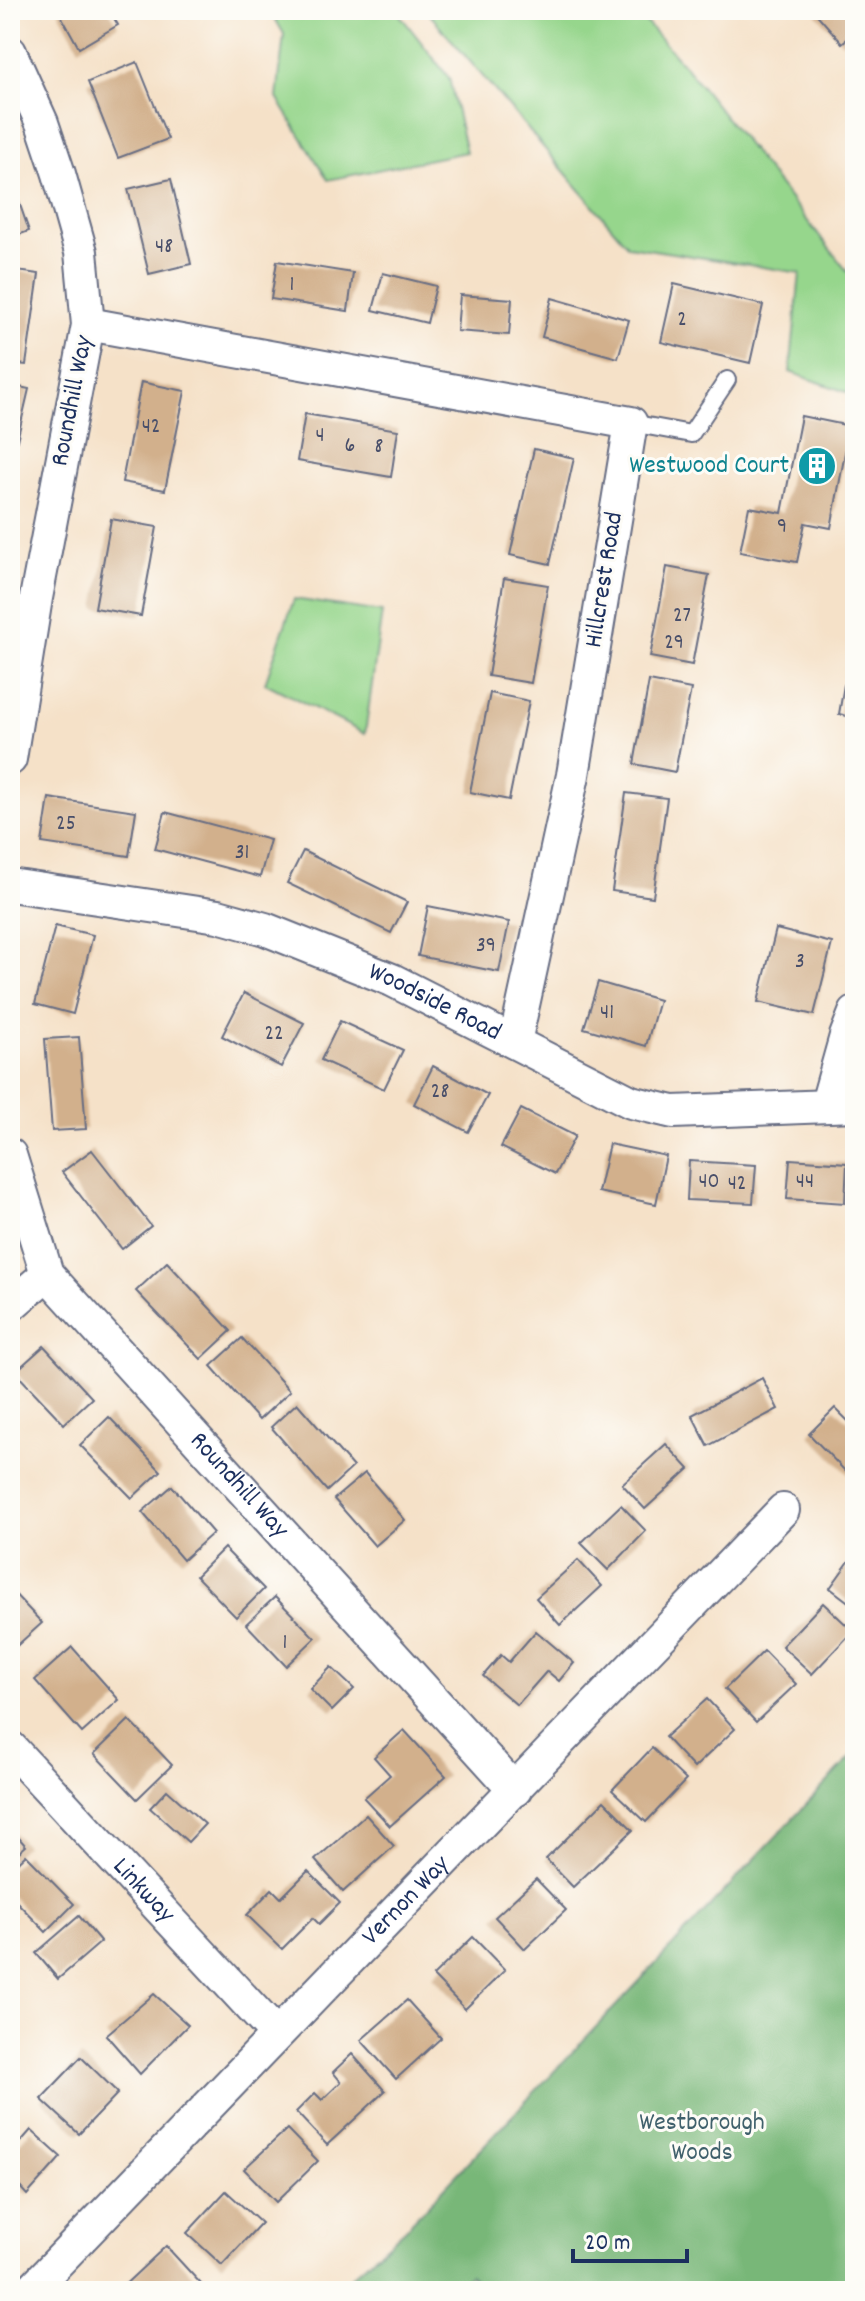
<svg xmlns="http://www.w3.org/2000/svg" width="865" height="2301" viewBox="0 0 865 2301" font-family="Dekko,sans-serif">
  <rect width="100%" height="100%" fill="#fdfcf7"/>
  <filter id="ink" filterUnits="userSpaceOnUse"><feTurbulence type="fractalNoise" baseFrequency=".0125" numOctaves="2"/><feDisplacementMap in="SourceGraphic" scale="16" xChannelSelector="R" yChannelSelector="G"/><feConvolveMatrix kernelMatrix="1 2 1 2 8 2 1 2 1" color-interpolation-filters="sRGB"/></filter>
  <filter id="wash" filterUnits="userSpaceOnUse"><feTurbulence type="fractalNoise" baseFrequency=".006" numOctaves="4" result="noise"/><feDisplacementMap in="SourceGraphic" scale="32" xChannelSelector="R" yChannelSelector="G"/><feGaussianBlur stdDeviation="1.8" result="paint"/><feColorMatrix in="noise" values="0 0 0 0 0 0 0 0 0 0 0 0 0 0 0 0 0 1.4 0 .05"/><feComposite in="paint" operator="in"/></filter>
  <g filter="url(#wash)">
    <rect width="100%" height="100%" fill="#f5e1c8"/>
    <g fill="#96d68c" stroke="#588275" stroke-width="2">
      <polygon points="270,10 396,10 449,78 466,152 328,180 277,98 284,34"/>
      <polygon points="426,10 635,10 689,71 855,281 855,395 790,372 800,273 628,246"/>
      <polygon points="294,599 382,612 365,734 265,683"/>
    </g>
    <polygon fill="#78b778" stroke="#4a736b" stroke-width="2" points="855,1753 855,2291 488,2291 469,2275 451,2291 335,2291 406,2228"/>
    <g id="blocks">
      <g fill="#d2b08c">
        <polygon points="58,10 109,10 118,25 79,48"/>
        <polygon points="813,10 855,10 855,32 842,43"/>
        <polygon points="137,62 168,139 118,158 88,82"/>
        <polygon points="10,176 29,231 10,238"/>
        <polygon points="171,179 191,264 149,274 128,189"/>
        <polygon points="277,261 353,273 348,311 271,299"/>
        <polygon points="10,270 39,274 26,365 10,363"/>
        <polygon points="383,273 436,286 427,323 373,310"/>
        <polygon points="674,284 763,305 750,363 661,342"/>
        <polygon points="460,295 512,299 509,335 457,331"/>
        <polygon points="552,298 629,320 618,358 542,337"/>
        <polygon points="141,382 185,391 165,490 122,482"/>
        <polygon points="10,385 29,389 11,466 10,466"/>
        <polygon points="305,414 398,430 391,477 297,461"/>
        <polygon points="801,416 850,426 831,528 805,523 797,562 740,552 749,507 782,513"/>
        <polygon points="534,449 574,458 550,564 510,555"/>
        <polygon points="111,519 157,527 141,616 95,608"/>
        <polygon points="667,567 709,575 692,665 650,657"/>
        <polygon points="504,578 548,585 531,683 488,676"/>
        <polygon points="649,681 691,689 675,772 634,764"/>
        <polygon points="844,685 855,687 855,718 839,714"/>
        <polygon points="490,693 529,701 509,800 470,792"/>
        <polygon points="626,793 667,798 653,897 612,891"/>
        <polygon points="49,798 136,811 129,856 42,843"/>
        <polygon points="165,812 270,840 260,877 155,849"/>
        <polygon points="303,851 407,902 391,933 287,883"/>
        <polygon points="428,906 509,922 499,972 418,956"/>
        <polygon points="55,926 93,935 73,1014 35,1004"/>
        <polygon points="776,929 832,943 814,1015 758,1002"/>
        <polygon points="598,982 659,1000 646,1046 584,1028"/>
        <polygon points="244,993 304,1023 281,1067 222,1036"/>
        <polygon points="340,1021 403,1050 384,1089 321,1060"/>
        <polygon points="79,1037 86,1129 52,1131 45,1039"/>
        <polygon points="433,1066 488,1095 468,1132 414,1104"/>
        <polygon points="521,1109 575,1136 555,1174 501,1147"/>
        <polygon points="609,1144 666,1156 656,1204 598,1192"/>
        <polygon points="92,1150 151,1226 122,1249 62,1172"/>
        <polygon points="790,1159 847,1163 845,1203 787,1199"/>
        <polygon points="689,1161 756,1165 753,1203 687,1200"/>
        <polygon points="167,1262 231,1331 201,1359 136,1291"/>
        <polygon points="242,1338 290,1391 259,1420 211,1366"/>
        <polygon points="44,1346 92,1398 64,1424 15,1372"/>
        <polygon points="762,1378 778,1409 708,1446 692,1415"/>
        <polygon points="297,1403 353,1467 327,1491 271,1427"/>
        <polygon points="835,1408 855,1428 855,1472 850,1476 809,1434"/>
        <polygon points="109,1417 161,1471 132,1498 80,1445"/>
        <polygon points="666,1444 689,1469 645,1509 622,1484"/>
        <polygon points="365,1473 405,1520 375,1546 334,1499"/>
        <polygon points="172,1486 213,1533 183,1560 142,1512"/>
        <polygon points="621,1505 646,1531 608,1570 581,1543"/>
        <polygon points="224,1548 264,1589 236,1617 196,1576"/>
        <polygon points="855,1553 855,1607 830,1588"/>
        <polygon points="578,1560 602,1586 560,1625 536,1598"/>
        <polygon points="10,1589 42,1623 10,1652"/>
        <polygon points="275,1597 315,1638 286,1666 246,1624"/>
        <polygon points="823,1603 853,1631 812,1674 782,1646"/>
        <polygon points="536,1631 574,1663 559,1681 547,1671 517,1705 483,1676 501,1655 509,1662"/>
        <polygon points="72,1647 119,1700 82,1733 35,1680"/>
        <polygon points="764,1651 796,1684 756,1722 725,1689"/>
        <polygon points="331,1667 354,1689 332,1711 310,1689"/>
        <polygon points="707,1699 735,1729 694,1768 665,1737"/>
        <polygon points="129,1720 172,1765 137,1799 94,1754"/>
        <polygon points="404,1730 446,1776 390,1826 364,1798 390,1775 374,1757"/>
        <polygon points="652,1748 686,1780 646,1822 612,1790"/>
        <polygon points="167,1790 205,1824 188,1842 150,1808"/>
        <polygon points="604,1801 633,1830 573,1887 546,1859"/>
        <polygon points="366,1815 394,1846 343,1892 315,1860"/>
        <polygon points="10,1828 26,1846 10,1860"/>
        <polygon points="26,1855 74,1904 46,1932 10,1895 10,1870"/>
        <polygon points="308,1871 340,1903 319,1924 313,1918 282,1949 247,1915 272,1889 281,1898"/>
        <polygon points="536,1879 566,1910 525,1949 495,1917"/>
        <polygon points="79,1916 101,1942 58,1979 36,1953"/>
        <polygon points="473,1937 505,1970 465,2009 433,1976"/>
        <polygon points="154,1994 188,2025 140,2074 106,2035"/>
        <polygon points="407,2000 441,2038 396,2079 361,2040"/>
        <polygon points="352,2054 385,2091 327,2145 296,2112 315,2093 322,2100 341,2082 333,2072"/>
        <polygon points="81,2057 118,2093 79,2134 41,2099"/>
        <polygon points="287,2129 318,2161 276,2202 244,2169"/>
        <polygon points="31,2130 61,2157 27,2195 10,2176 10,2154"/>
        <polygon points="226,2191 261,2223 222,2265 187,2233"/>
        <polygon points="166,2246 201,2284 193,2291 118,2291"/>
      </g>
    </g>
  </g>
  <g filter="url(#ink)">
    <use href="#blocks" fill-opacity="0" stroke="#676d83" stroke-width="2"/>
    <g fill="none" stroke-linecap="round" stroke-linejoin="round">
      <defs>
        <polyline id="service" points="631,423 691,434 727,380"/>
        <g id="minor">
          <polyline points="10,52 42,123 59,174 81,252 88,325 36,598 10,759"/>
          <polyline points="88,324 631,423 573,775 515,1042"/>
          <path id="s1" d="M10 885 218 916 265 929 392 980 631 1102 673 1112 855 1105"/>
          <polyline points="827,1104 846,1036 855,1013"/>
          <path id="s2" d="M10 1155 47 1274 515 1790"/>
          <polyline points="10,1306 47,1274"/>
          <path id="s3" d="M10 1747 276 2034"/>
          <path id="s4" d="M30 2291 783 1510"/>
        </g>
      </defs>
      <use href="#service" stroke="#676d83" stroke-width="20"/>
      <use href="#minor" stroke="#676d83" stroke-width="36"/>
      <use href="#service" stroke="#fff" stroke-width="16"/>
      <use href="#minor" stroke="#fff" stroke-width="32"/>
    </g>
  </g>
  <defs>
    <symbol id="building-disc" viewBox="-11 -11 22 22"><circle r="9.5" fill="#0f9aa8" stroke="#fdfcf7"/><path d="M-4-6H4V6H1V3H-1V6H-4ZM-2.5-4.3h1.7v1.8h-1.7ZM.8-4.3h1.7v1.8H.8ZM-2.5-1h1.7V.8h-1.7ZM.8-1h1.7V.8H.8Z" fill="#fff"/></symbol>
  </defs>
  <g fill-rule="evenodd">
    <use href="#building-disc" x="795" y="444" width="44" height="44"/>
  </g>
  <g text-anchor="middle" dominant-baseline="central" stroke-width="6" stroke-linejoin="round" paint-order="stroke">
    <g font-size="22" fill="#494f6a">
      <text x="164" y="247">48</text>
      <text x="292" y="285">1</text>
      <text x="682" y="320">2</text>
      <text x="151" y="427">42</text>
      <text x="320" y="436">4</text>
      <text x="350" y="446">6</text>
      <text x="379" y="447">8</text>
      <text x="782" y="527">9</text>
      <text x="682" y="616">27</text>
      <text x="674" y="643">29</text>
      <text x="66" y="824">25</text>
      <text x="242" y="853">31</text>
      <text x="486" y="946">39</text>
      <text x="800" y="962">3</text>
      <text x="607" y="1013">41</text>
      <text x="274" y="1034">22</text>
      <text x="440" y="1092">28</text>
      <text x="709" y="1182">40</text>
      <text x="805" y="1182">44</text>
      <text x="737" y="1184">42</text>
      <text x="285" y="1643">1</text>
    </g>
    <g font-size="26" fill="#1b2f5e" stroke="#fdfcf7">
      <text transform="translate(73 401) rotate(-79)">Roundhill Way</text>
      <text transform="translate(605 580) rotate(-81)">Hillcrest Road</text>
      <text stroke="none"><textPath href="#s1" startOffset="444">Woodside Road</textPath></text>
      <text stroke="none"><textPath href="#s2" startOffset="410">Roundhill Way</textPath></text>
      <text stroke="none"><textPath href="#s3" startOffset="196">Linkway</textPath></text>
      <text stroke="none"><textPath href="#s4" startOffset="542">Vernon Way</textPath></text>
    </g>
    <g font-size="26" fill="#0d838f" stroke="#fdfcf7" text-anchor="end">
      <text x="789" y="466">Westwood Court</text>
    </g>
    <g font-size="26" fill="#40616c" stroke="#fdfcf7">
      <text x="702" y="2123">Westborough<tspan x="702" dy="30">Woods</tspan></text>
    </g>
  </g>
  <rect width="865" height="2301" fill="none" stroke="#fdfcf7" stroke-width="40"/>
  <path d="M573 2249v12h114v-12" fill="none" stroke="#1b2f5e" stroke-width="4"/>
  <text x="585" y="2249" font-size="24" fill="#1b2f5e" stroke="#fdfcf7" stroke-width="6" paint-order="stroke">20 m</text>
</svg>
